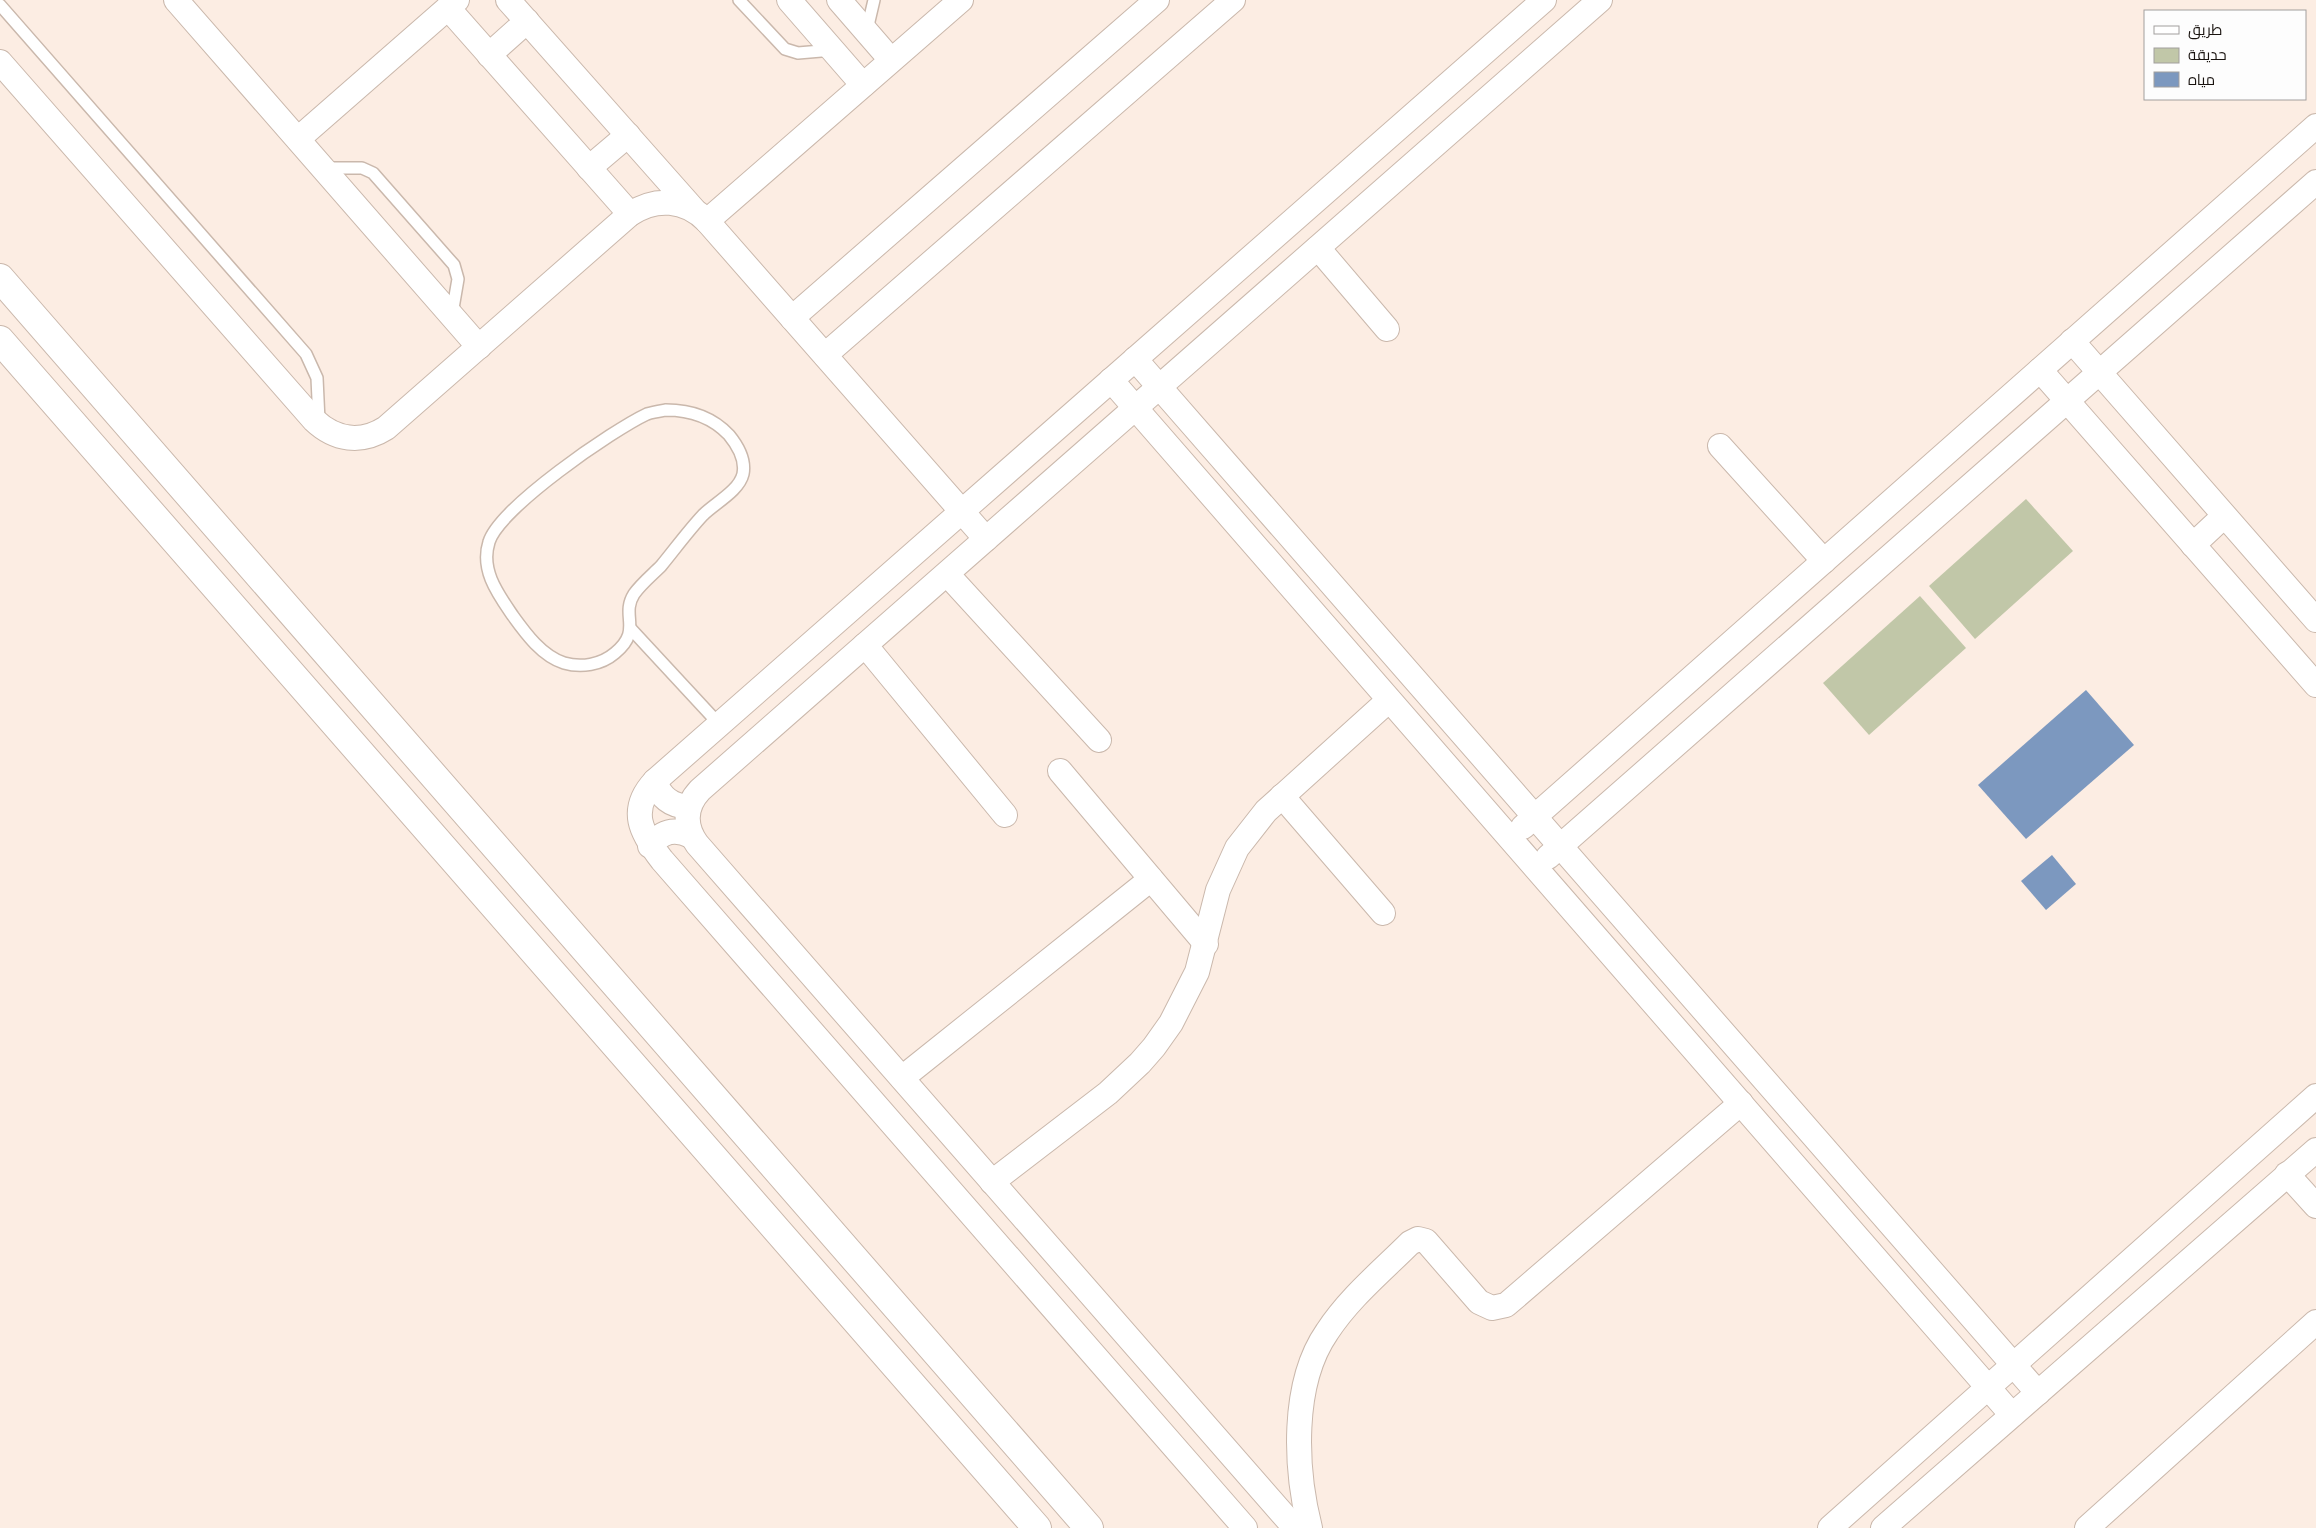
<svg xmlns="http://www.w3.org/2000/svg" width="2316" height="1528" viewBox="0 0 2316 1528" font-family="Commissioner,Cairo,sans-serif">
  <rect width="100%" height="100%" fill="#fcede3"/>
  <g fill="#c1c7a8">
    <polygon points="2026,499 2073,551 1975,639 1929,586"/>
    <polygon points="1920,596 1966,648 1869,735 1823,683"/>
  </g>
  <g fill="#7c98bf">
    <polygon points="2086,690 2134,745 2026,839 1978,785"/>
    <polygon points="2052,855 2076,884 2046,910 2021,881"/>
  </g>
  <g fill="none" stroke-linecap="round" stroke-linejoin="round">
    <defs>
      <g id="lane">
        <polyline points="739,0 785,49 798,53 833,50"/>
        <polyline points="0,5 306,354 317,378 319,421"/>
        <polyline points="867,30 874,0"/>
        <polyline points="324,168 362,168 373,173 454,265 458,279 452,314"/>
        <path d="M666 410C691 410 712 417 729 435 738 446 746 459 743 474 739 491 715 503 703 515 688 531 675 549 661 566 652 575 641 584 634 594 620 616 643 630 615 653 601 665 581 668 564 663 542 656 526 634 513 616 498 594 480 570 489 542 499 508 613 430 647 414 653 412 660 411 666 410Z"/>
        <polyline points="631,629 719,724"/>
      </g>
      <g id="street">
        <polyline points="176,0 479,347"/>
        <polyline points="508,0 694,210"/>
        <polyline points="789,0 863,85"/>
        <polyline points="839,0 891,60"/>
        <polyline points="448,8 630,214"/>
        <polyline points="489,55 527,21"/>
        <path d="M0 62 314 420C335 440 361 444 386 428L630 214C656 197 685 199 707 221L986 539"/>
        <polyline points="298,139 457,0"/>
        <polyline points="589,168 628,135"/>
        <polyline points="707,221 961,0"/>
        <polyline points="1318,248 1387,329"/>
        <polyline points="792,318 1157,0"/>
        <polyline points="2072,341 2316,620"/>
        <polyline points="825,355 1233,0"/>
        <polyline points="1135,359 2038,1393"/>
        <polyline points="2040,370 2316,685"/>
        <polyline points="1111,380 2012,1415"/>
        <polyline points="1720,446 1824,561"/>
        <polyline points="2193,545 2224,516"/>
        <polyline points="947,574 1099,740"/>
        <polyline points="865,645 1005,815"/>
        <polyline points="1060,771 1206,944"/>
        <path d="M655 781C660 797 671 806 689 807"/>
        <polyline points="1282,796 1383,913"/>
        <polyline points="1523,827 2316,126"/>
        <path d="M650 846C662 831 675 828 691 836"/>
        <polyline points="1548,857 2316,182"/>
        <polyline points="902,1078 1151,879"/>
        <polyline points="2287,1174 2316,1206"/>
        <polyline points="992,1182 1108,1093 1140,1063 1154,1047 1171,1023 1197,972 1218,890 1237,848 1266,811 1389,700"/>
        <path d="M1245 1528 662 860C641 833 628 810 655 781L1544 0"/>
        <path d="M1295 1528 697 844C684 826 684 807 700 790L1600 0"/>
        <path d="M1310 1528C1295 1469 1291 1384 1327 1332 1349 1298 1382 1271 1410 1243L1418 1239 1426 1241 1479 1302 1492 1308 1506 1305 1741 1103"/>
        <polyline points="1830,1528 2316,1096"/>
        <polyline points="1883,1528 2316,1150"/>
        <polyline points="2087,1528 2316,1322"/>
      </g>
      <g id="secondary">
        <polyline points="0,278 1089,1528"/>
        <polyline points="0,340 1037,1528"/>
      </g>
    </defs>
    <use href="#lane" stroke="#cab8ac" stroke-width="14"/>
    <use href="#street" stroke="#cab8ac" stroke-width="26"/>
    <use href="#secondary" stroke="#cab8ac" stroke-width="30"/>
    <use href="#lane" stroke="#fff" stroke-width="11"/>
    <use href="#street" stroke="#fff" stroke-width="24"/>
    <use href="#secondary" stroke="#fff" stroke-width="28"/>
  </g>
  <rect x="2144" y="10" width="162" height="90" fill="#fdfdfd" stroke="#a29f9e"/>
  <rect x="2154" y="26" width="25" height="8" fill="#ffffff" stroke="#a29f9e"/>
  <text x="2188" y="35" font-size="15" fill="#19130f">طريق</text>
  <rect x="2154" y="48" width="25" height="15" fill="#c1c7a8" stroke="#a29f9e"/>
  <text x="2188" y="60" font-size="15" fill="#19130f">حديقة</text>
  <rect x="2154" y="72" width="25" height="15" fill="#7c98bf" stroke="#a29f9e"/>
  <text x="2188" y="85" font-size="15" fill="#19130f">مياه</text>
</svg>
